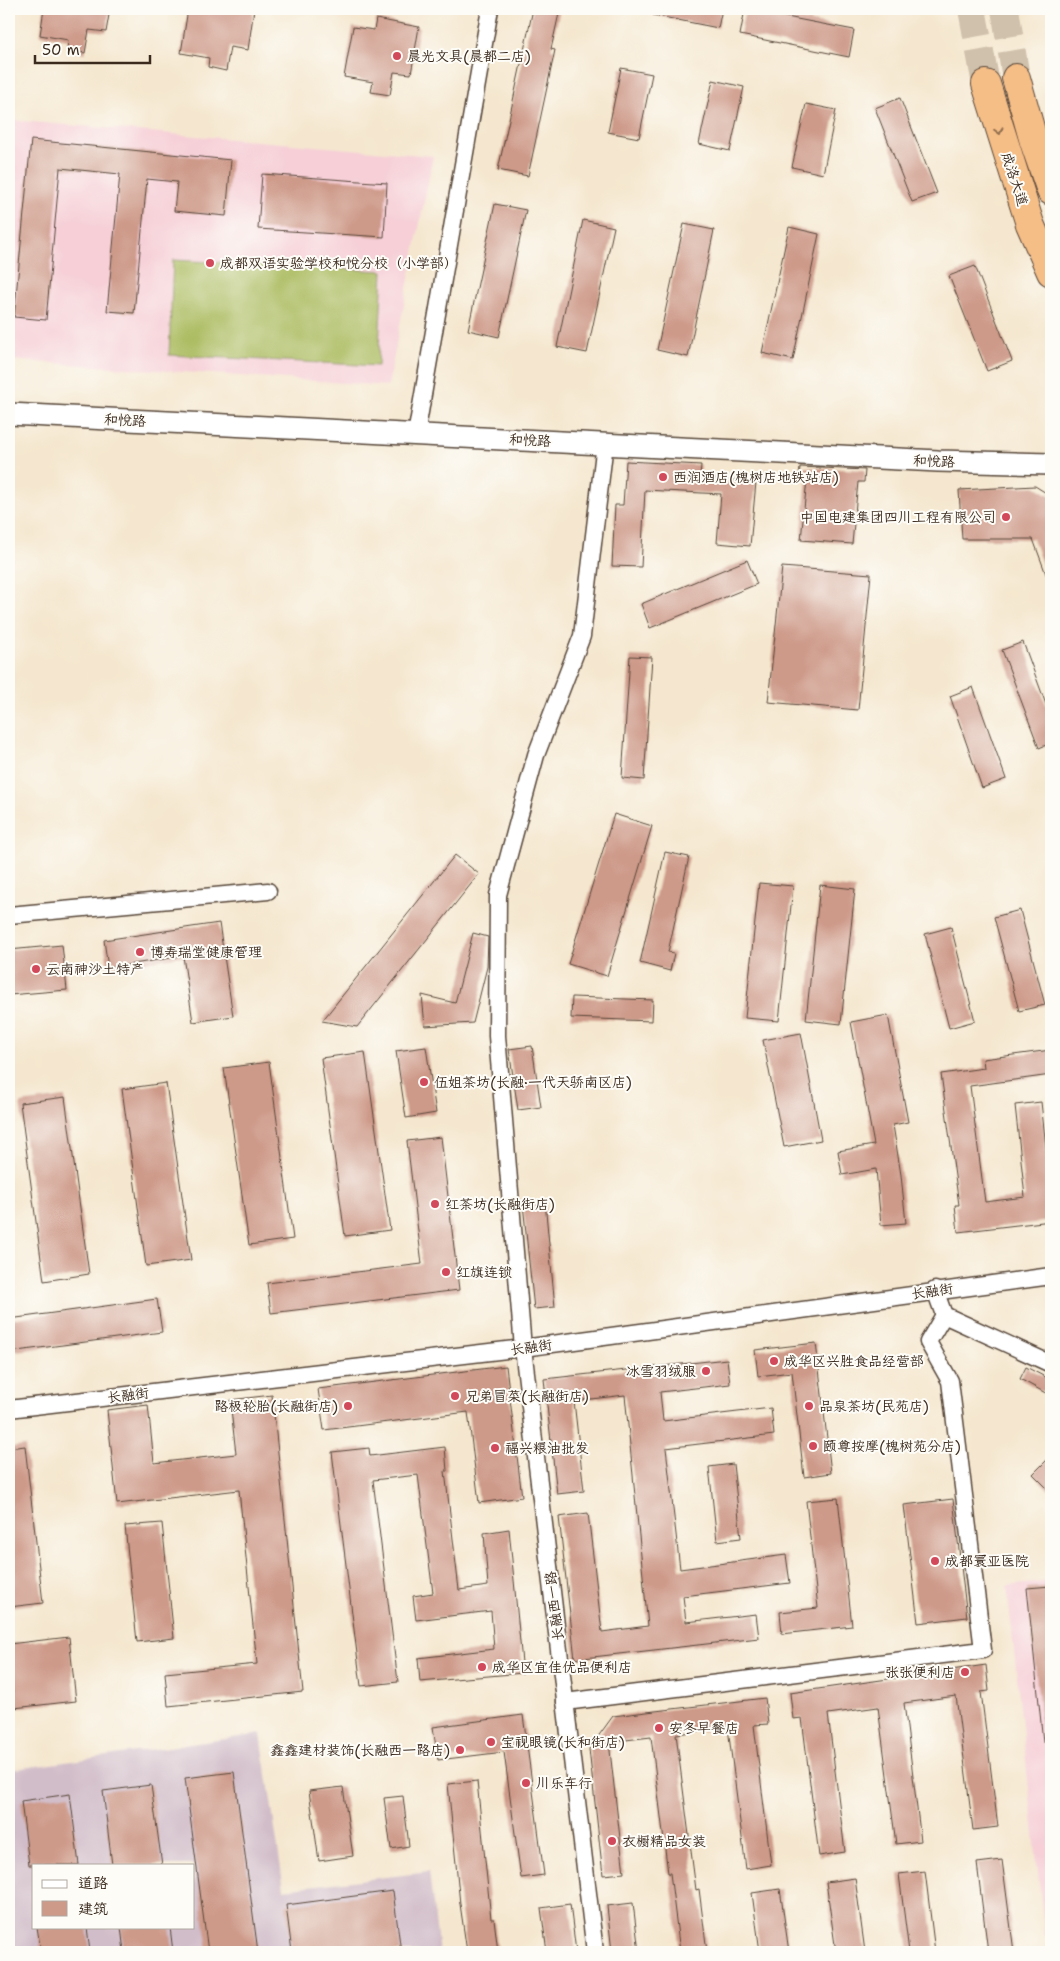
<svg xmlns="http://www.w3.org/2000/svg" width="1060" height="1961" viewBox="0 0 1060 1961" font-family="'Shantell Sans','LXGW WenKai TC',sans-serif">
  <rect width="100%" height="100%" fill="#fdfcf7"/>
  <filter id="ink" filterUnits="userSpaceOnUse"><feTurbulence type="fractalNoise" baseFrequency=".02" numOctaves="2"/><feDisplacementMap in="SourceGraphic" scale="10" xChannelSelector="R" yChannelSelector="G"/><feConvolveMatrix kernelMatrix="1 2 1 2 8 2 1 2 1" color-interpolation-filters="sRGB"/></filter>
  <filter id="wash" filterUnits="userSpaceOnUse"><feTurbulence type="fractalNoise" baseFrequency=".0096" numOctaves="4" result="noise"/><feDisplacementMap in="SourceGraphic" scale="20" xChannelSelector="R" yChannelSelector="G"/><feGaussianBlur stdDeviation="1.12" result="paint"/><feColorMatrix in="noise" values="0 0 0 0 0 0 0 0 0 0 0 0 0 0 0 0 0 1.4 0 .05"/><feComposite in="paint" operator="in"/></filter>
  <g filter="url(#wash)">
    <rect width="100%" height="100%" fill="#f5e7cf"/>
    <g fill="#f6cfd7">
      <polygon points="9,120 433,156 388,386 9,360"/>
      <polygon points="1051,1581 1051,1938 1045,1937 1007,1586"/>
    </g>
    <path fill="#d1bdc9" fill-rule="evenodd" d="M261 1734 284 1889 429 1872 439 1952H9V1770ZM34 1865H194V1927H34Z"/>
    <polygon fill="#abbc60" stroke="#73733f" points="173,260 383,271 378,366 169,355"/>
    <g id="blocks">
      <g fill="#cd9988">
        <polygon points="44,9 110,9 106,32 89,30 85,53 67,50 68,40 40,35"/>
        <polygon points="188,9 254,9 248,50 230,47 226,71 208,67 209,58 181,53"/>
        <polygon points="533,9 560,9 551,49 555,50 528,176 498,170"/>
        <polygon points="654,9 722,9 718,28 653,15"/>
        <polygon points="745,9 854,30 849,57 740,35"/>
        <polygon points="376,19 419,27 411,74 394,72 390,95 371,92 373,82 344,77 353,27 374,30"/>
        <polygon points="621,68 652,74 639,138 608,132"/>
        <polygon points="713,80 744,87 730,151 699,144"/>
        <polygon points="900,98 937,193 912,202 875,108"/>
        <polygon points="806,104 836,110 823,174 792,167"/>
        <polygon points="31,140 231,160 226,216 174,211 177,182 147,179 134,313 107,311 120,174 60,168 46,320 14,317"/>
        <polygon points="262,174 387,183 384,237 258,229"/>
        <polygon points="495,204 526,210 499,337 468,330"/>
        <polygon points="583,220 614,227 587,353 557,347"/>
        <polygon points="684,224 714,230 688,357 657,350"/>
        <polygon points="789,227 819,234 793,360 762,353"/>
        <polygon points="975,266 1012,361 987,371 949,276"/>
        <polygon points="626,461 701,465 700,477 756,482 750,546 717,543 721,494 645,490 641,567 612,566 615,505 623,505"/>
        <polygon points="800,467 865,470 864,482 858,482 852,544 801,540 807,479 799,478"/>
        <polygon points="1035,486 1051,496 1051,585 1050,585 1033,539 962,539 959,490"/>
        <polygon points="747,560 757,584 650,628 641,604"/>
        <polygon points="782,567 871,574 858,710 768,702"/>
        <polygon points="1023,642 1051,718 1051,743 1039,748 1002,650"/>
        <polygon points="630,656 652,657 644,780 622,778"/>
        <polygon points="973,687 1006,779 982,788 950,696"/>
        <polygon points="614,814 652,826 607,976 568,964"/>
        <polygon points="665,852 689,857 668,952 674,953 670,971 640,963"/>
        <polygon points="455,855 479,874 357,1027 322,1021"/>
        <polygon points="759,883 793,886 779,1021 745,1018"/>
        <polygon points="820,885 855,889 841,1024 806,1020"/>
        <polygon points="1020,910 1045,1005 1019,1011 994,917"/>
        <polygon points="219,923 233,1016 193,1022 183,956 108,968 104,940"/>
        <polygon points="951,927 975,1021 949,1028 925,934"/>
        <polygon points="473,933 488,937 487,967 473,1023 425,1026 422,995 455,1003"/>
        <polygon points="62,945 67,990 9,995 9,950"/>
        <polygon points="572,997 653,1000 652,1021 571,1018"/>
        <polygon points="888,1015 908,1122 893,1125 901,1175 906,1223 881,1225 876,1169 842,1175 838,1151 874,1145 851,1022"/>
        <polygon points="801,1033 821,1140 784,1147 763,1040"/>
        <polygon points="532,1046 541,1107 518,1110 509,1049"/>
        <polygon points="426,1047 436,1113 406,1118 396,1051"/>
        <polygon points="1051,1050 1051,1075 970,1086 985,1202 1025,1197 1015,1105 1041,1102 1051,1193 1051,1221 958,1232 955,1205 959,1205 941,1074 984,1068 983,1059"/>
        <polygon points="365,1052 390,1230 345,1236 321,1058"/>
        <polygon points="269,1062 293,1239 249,1245 224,1068"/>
        <polygon points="166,1083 191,1260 146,1266 122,1089"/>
        <polygon points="65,1097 89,1274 44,1281 20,1103"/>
        <polygon points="441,1137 459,1290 271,1313 267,1283 422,1264 407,1141"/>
        <polygon points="545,1202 555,1307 534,1309 523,1204"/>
        <polygon points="157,1299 162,1332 9,1352 9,1319"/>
        <polygon points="816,1343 831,1473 804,1477 792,1372 758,1376 755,1350"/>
        <polygon points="727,1359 730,1384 660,1392 663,1421 771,1408 774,1435 666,1448 680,1569 786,1555 790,1583 683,1596 686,1622 756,1614 759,1638 575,1659 559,1517 588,1513 602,1632 648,1626 625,1395 574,1401 584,1491 557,1494 544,1379"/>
        <polygon points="506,1366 522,1497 479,1503 468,1412 324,1430 318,1389"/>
        <polygon points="1026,1367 1051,1380 1051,1396 1020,1379"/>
        <polygon points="272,1395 303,1692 168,1706 165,1673 257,1664 239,1490 117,1504 107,1410 148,1405 154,1463 236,1454 230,1400"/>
        <polygon points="25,1446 43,1603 9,1607 9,1448"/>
        <polygon points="445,1447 447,1471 445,1471 459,1590 488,1586 484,1533 509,1529 523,1673 420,1682 418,1658 494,1649 491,1611 416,1620 413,1596 433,1593 418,1475 373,1480 398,1682 361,1686 332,1452 369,1448 370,1456"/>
        <polygon points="1051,1456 1051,1492 1033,1474"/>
        <polygon points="733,1464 741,1538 717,1541 709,1467"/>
        <polygon points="838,1498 852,1626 782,1634 780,1612 818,1608 806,1501"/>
        <polygon points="953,1499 967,1617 918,1623 904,1505"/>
        <polygon points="162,1523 174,1638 137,1642 125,1526"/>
        <polygon points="1051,1586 1051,1614 1048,1615 1051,1649 1051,1741 1043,1742 1027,1588"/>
        <polygon points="69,1637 76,1701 14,1708 9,1644"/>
        <polygon points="986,1665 989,1691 981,1692 998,1827 973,1830 956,1696 904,1703 921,1841 896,1844 878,1707 828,1714 845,1852 819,1856 802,1718 793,1719 790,1693"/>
        <polygon points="765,1698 768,1724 754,1725 771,1865 746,1869 728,1728 676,1734 696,1890 699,1889 707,1952 680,1952 670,1873 668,1873 651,1737 609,1742 624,1873 603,1875 589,1749 613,1716"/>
        <polygon points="523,1715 544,1875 521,1878 504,1752 438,1760 433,1727"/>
        <polygon points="234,1772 258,1952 208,1952 185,1778"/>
        <polygon points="477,1781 491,1919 494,1919 498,1952 467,1952 460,1904 448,1784"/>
        <polygon points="151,1785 162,1865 112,1865 103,1791"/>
        <polygon points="343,1787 353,1856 319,1861 309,1791"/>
        <polygon points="70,1794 79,1865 29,1865 21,1801"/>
        <polygon points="403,1796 409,1846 391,1849 384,1798"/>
        <polygon points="1002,1860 1014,1952 988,1952 977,1863"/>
        <polygon points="925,1871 935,1952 909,1952 899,1874"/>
        <polygon points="855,1878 865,1952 836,1952 826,1882"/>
        <polygon points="780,1889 789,1952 760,1952 752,1893"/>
        <polygon points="393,1891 401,1952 292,1952 286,1905"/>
        <polygon points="633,1903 639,1952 612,1952 607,1906"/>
        <polygon points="570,1904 576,1952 547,1952 541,1908"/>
        <polygon points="37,1927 87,1927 90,1952 41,1952"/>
        <polygon points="121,1927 170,1927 173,1952 124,1952"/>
      </g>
    </g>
  </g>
  <g filter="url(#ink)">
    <use href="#blocks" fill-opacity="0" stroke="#574639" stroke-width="1"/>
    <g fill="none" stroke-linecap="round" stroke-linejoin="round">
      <g stroke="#d0c1ac" stroke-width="28" stroke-dasharray="28 14" stroke-linecap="butt">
        <polyline points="972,9 986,84"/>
        <polyline points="1005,9 1016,78"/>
      </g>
      <defs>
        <g id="minor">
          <polyline points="416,435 490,9"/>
          <polyline points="9,915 268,891"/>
          <polyline points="935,1290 944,1315 1051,1364"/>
          <polyline points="9,1409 523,1348 1051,1276"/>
          <polyline points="565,1702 983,1650 950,1381 928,1342 944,1315"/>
          <polyline points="595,1952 523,1348 497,1036 498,895 536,755 582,636 605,443"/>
        </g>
        <polyline id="tertiary" points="9,414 938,461 1051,464"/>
        <g id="trunk">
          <polyline points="1016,78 1034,142 1051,191"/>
          <polyline points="986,84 1030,224 1051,272"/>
        </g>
      </defs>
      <use href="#minor" stroke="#574639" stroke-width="19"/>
      <use href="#tertiary" stroke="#574639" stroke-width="24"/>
      <use href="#trunk" stroke="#574639" stroke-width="30"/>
      <use href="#minor" stroke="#fff" stroke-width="16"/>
      <use href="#tertiary" stroke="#fff" stroke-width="21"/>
      <use href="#trunk" stroke="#f6be87" stroke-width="28"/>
    </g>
    <defs><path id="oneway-chevron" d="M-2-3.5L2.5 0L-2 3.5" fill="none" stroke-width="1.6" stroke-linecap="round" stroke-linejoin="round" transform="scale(1.25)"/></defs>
    <use stroke="#8f6d4d" href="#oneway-chevron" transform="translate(999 131) rotate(74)"/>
  </g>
  <g fill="#d1495b" stroke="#fdfcf7" stroke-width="2">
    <circle cx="397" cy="56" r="5"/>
    <circle cx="210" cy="263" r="5"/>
    <circle cx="663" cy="477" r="5"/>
    <circle cx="1006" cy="517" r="5"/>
    <circle cx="140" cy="952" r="5"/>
    <circle cx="36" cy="969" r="5"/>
    <circle cx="424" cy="1082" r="5"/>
    <circle cx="435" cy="1204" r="5"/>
    <circle cx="446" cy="1272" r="5"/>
    <circle cx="774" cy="1361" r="5"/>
    <circle cx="706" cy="1371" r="5"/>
    <circle cx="455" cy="1396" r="5"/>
    <circle cx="348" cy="1406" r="5"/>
    <circle cx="809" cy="1406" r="5"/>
    <circle cx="813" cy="1446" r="5"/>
    <circle cx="495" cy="1448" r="5"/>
    <circle cx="935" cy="1561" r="5"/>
    <circle cx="482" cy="1667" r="5"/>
    <circle cx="965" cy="1672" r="5"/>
    <circle cx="659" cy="1728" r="5"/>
    <circle cx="491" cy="1742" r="5"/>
    <circle cx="460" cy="1750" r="5"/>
    <circle cx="526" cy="1783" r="5"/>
    <circle cx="612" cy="1841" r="5"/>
  </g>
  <g text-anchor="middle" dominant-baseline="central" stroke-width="4" stroke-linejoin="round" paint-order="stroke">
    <g font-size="14" fill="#3b2a1e" stroke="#fdfcf7" text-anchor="start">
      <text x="407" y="56">晨光文具(晨都二店)</text>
      <text x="220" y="263">成都双语实验学校和悦分校（小学部）</text>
      <text x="673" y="477">西润酒店(槐树店地铁站店)</text>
      <text x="996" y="517" text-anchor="end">中国电建集团四川工程有限公司</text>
      <text x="150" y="952">博寿瑞堂健康管理</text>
      <text x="46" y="969">云南神沙土特产</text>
      <text x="434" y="1082">伍姐茶坊(长融·一代天骄南区店)</text>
      <text x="445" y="1204">红茶坊(长融街店)</text>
      <text x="456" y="1272">红旗连锁</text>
      <text x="784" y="1361">成华区兴胜食品经营部</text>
      <text x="696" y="1371" text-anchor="end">冰雪羽绒服</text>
      <text x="465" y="1396">兄弟冒菜(长融街店)</text>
      <text x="338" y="1406" text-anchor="end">路极轮胎(长融街店)</text>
      <text x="819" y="1406">品泉茶坊(民苑店)</text>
      <text x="823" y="1446">颐尊按摩(槐树苑分店)</text>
      <text x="505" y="1448">福兴粮油批发</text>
      <text x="945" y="1561">成都寰亚医院</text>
      <text x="492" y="1667">成华区宜佳优品便利店</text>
      <text x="955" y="1672" text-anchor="end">张张便利店</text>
      <text x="669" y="1728">安冬早餐店</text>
      <text x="501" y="1742">宝视眼镜(长和街店)</text>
      <text x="450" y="1750" text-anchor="end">鑫鑫建材装饰(长融西一路店)</text>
      <text x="536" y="1783">川乐车行</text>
      <text x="622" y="1841">衣橱精品女装</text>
    </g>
    <g font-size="14" fill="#3b2a1e" stroke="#fdfcf7">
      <text transform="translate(1015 179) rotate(72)">成洛大道</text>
      <text transform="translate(125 420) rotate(3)">和悦路</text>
      <text transform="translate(530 440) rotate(3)">和悦路</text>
      <text transform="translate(934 461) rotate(2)">和悦路</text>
      <text transform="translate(932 1291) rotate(-8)">长融街</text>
      <text transform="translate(531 1347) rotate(-8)">长融街</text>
      <text transform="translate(128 1395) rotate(-7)">长融街</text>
      <text transform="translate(554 1606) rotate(-97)">长融西一路</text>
    </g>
  </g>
  <rect width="1060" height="1961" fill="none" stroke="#fdfcf7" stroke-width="30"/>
  <rect x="32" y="1864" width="162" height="65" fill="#fdfcf7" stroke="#afa8a0"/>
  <rect x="42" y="1880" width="25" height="8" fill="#ffffff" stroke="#afa8a0"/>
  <text x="78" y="1888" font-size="15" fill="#3b2a1e">道路</text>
  <rect x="42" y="1901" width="25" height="15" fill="#cd9988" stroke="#afa8a0"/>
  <text x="78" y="1914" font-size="15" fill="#3b2a1e">建筑</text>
  <path d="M35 55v8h115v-8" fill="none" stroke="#3b2a1e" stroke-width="2.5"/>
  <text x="42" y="55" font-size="15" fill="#3b2a1e" stroke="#fdfcf7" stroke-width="4" paint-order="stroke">50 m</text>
</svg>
